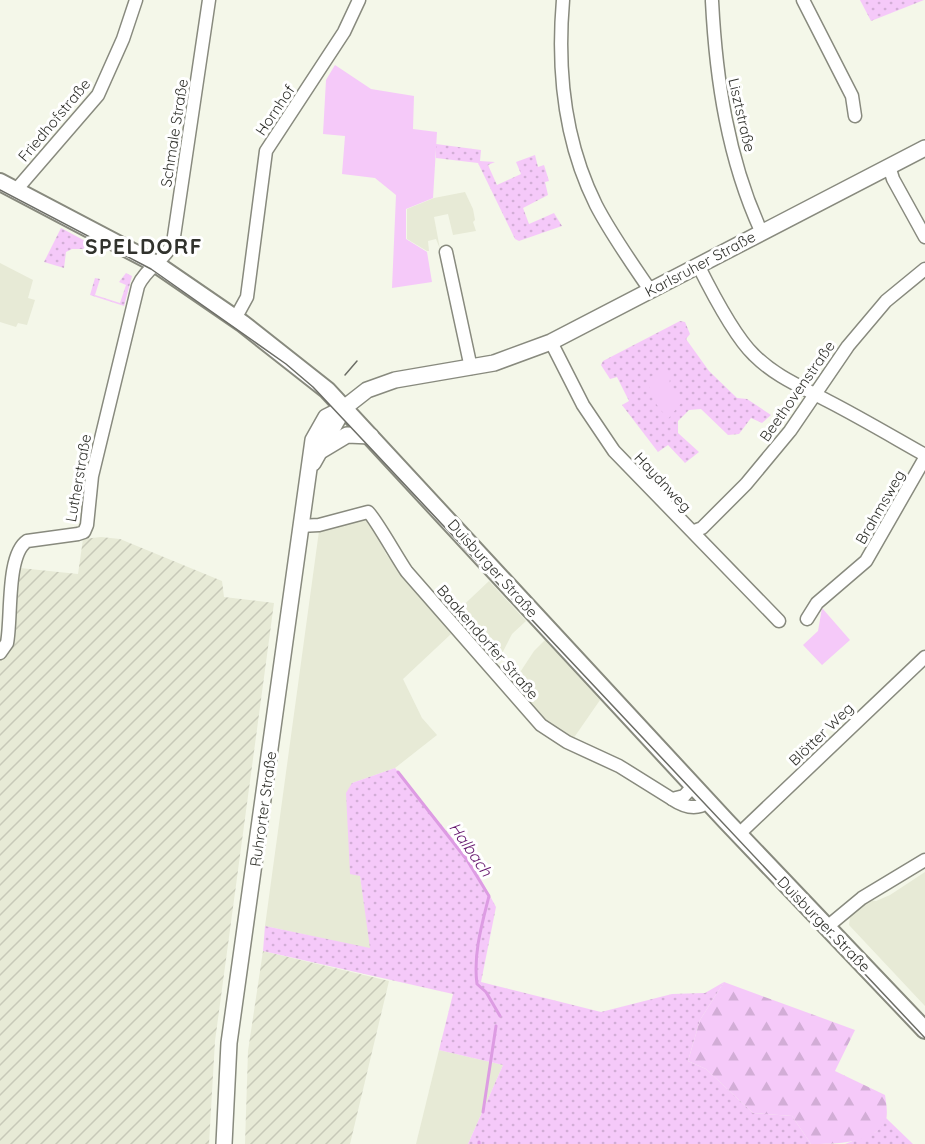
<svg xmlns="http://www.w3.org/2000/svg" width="925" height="1144" viewBox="0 0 925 1144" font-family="Quicksand,sans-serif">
  <defs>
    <pattern id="industrial-furrows" width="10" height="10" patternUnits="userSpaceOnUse" patternTransform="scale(1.5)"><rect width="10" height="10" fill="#e7ead6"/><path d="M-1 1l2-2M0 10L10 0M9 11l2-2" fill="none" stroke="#c7c9b8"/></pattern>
    <pattern id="grass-dots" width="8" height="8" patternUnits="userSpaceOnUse" patternTransform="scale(1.5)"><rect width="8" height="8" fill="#f5c9f9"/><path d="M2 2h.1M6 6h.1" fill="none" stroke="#d2add6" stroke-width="1.8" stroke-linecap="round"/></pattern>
    <pattern id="forest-firs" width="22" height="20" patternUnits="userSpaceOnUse" patternTransform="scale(1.5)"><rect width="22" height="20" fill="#f5c9f9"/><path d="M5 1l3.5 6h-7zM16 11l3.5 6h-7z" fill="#d2add6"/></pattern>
  </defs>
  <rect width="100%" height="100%" fill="#f4f7e9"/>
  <g fill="#e7ead6">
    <polygon points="465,192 473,209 475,220 473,222 476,231 453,235 448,214 434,217 440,249 436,239 428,241 429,251 427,251 407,239 407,209 434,198"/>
    <polygon points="0,263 33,280 28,298 35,300 27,325 18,323 16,327 0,322"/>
    <polygon points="369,518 386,554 451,634 403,679 422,718 437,735 395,768 352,783 360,876 371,949 265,926 319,531"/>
    <polygon points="489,581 526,621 512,634 496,665 452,616"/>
    <polygon points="545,640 600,700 573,739 547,721 513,683 534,651"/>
    <polygon points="925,872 925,1006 849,925 850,917 870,900 876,901 890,895"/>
    <polygon points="439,1050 503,1065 468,1144 416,1144"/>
  </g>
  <g fill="url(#industrial-furrows)">
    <polygon points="101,537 120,539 222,581 224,597 274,603 215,1041 209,1144 0,1144 0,660 13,644 20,568 78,574 83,539"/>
    <polygon points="263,951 389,981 350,1144 245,1144 248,1051"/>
  </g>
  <g fill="url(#grass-dots)">
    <polygon points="860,0 924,0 871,21"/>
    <polygon points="436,144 481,150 480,161 495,162 488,165 497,185 521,174 516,162 535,155 538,167 544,165 549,181 545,182 548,195 523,208 529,224 554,213 562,226 519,241 515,239 478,163 436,158"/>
    <polygon points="61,228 89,243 87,249 72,249 66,252 64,268 44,262"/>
    <polygon points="126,273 132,276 124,306 90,295 95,278 100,279 95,295 120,303 126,285 119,282"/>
    <polygon points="680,321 685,322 690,334 686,339 709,371 737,398 747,399 771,415 762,423 751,418 739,434 728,435 701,409 689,410 678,421 678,433 699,452 685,463 668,445 658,452 622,405 629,401 617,377 610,379 601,365 603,361"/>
    <polygon points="395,768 471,861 496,907 481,982 601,1012 672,994 705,993 724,982 700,1020 688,1061 706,1069 753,1113 792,1116 811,1144 468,1144 503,1065 439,1050 453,994 263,951 265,926 370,948 360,876 350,874 346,793 352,783"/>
    <polygon points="886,1118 913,1144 845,1144 876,1132"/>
  </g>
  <path fill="url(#forest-firs)" d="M724 982 855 1030 835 1071 885 1095C886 1102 888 1113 886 1120 875 1144 834 1144 811 1144L792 1116 753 1113 706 1069 688 1061 700 1020Z"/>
  <g fill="#f5c9f9">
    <polygon points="335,65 371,89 414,96 413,129 437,132 433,198 406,209 406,239 427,252 432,282 392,288 396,195 375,178 342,174 345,136 323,134 326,80"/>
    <polygon points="664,369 670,378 669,387 682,402 668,419 653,400 647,379"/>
    <polygon points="822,608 850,640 822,665 803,645 818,631"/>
  </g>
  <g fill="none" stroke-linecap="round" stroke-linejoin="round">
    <g stroke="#dd9ce3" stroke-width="3">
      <path d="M398 772 467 860 489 896C482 924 473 954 477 984L486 992 500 1016"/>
      <polyline points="483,1112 496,1026"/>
      <polyline points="479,1142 479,1144"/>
    </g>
    <defs>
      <g id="minor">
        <path d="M563 0C557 70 564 141 596 205 611 234 631 262 650 290"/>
        <polyline points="803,0 852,96 855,116"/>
        <path d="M712 1C716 80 728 159 761 231"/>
        <polyline points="889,166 893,179 925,237"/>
        <polyline points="16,190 98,95 123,39 136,0"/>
        <polyline points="446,252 471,368"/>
        <path d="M698 265C711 291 734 336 754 355 776 377 802 387 828 401 861 418 893 437 925 455"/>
        <polyline points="235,319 247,297 266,151 344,32 359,0"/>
        <polyline points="551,342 583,405 614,451 779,621"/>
        <path d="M300 526 319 525 368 512C374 516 399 561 407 572L541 725 567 742 619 766 672 799 684 796 694 785"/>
        <polyline points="694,531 702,528 746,484 790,431 848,346 886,301 925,269"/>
        <polyline points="807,619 817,603 866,561 925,458"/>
        <path d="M0 653 7 643C12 618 6 555 27 541L78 534 84 532 87 525 92 476 138 286C146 268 164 261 173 243L209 0"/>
        <path d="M672 799C684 807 696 811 708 802"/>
        <polyline points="739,834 925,657"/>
        <polyline points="827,927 862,898 925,860"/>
      </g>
      <g id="tertiary">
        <polyline points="322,450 347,435 371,436"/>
        <polyline points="313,463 344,408"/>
        <polyline points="224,1144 229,1043 313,440 326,417 344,408 367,390 395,380 494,363 551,342 925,148"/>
      </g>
      <polyline id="secondary" points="0,182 156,264 242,323 327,390 726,821 925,1030"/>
    </defs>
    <use href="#minor" stroke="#888a7e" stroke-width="15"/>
    <use href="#tertiary" stroke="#888a7e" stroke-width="18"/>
    <use href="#secondary" stroke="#888a7e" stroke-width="20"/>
    <use href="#minor" stroke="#fff" stroke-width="12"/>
    <use href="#tertiary" stroke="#fff" stroke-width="15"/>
    <use href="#secondary" stroke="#fff" stroke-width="16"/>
    <g stroke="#6c6d66" stroke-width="1.5">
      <polyline points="0,190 151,269 286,364 313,387 925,1038"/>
      <polyline points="345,375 357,361"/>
    </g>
  </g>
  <g text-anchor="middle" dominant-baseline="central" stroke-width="6" stroke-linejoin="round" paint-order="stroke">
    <g font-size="15" fill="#31322d" stroke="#fff">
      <text transform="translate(275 110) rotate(-56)">Hornhof</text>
      <text transform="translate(742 115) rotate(77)">Lisztstraße</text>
      <text transform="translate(54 120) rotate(-50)">Friedhofstraße</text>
      <text transform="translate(174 133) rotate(-81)">Schmale Straße</text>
      <text transform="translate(700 264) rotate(-28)">Karlsruher Straße</text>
      <text transform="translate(797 391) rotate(-55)">Beethovenstraße</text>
      <text transform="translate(78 478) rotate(-80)">Lutherstraße</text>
      <text transform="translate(663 482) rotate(47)">Haydnweg</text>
      <text transform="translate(880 507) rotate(-60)">Brahmsweg</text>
      <text transform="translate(493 568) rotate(48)">Duisburger Straße</text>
      <text transform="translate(488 642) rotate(49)">Baakendorfer Straße</text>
      <text transform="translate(821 734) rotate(-44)">Blötter Weg</text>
      <text transform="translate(263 809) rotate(-82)">Ruhrorter Straße</text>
      <text transform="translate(824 924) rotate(46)">Duisburger Straße</text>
    </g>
    <g font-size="16" font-style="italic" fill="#66186e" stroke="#fff">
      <text transform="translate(471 849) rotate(55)">Halbach</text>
    </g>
    <g font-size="21" font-weight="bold" letter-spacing="1.5" fill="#31322d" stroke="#fff">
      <text x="144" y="246">SPELDORF</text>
    </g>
  </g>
</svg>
